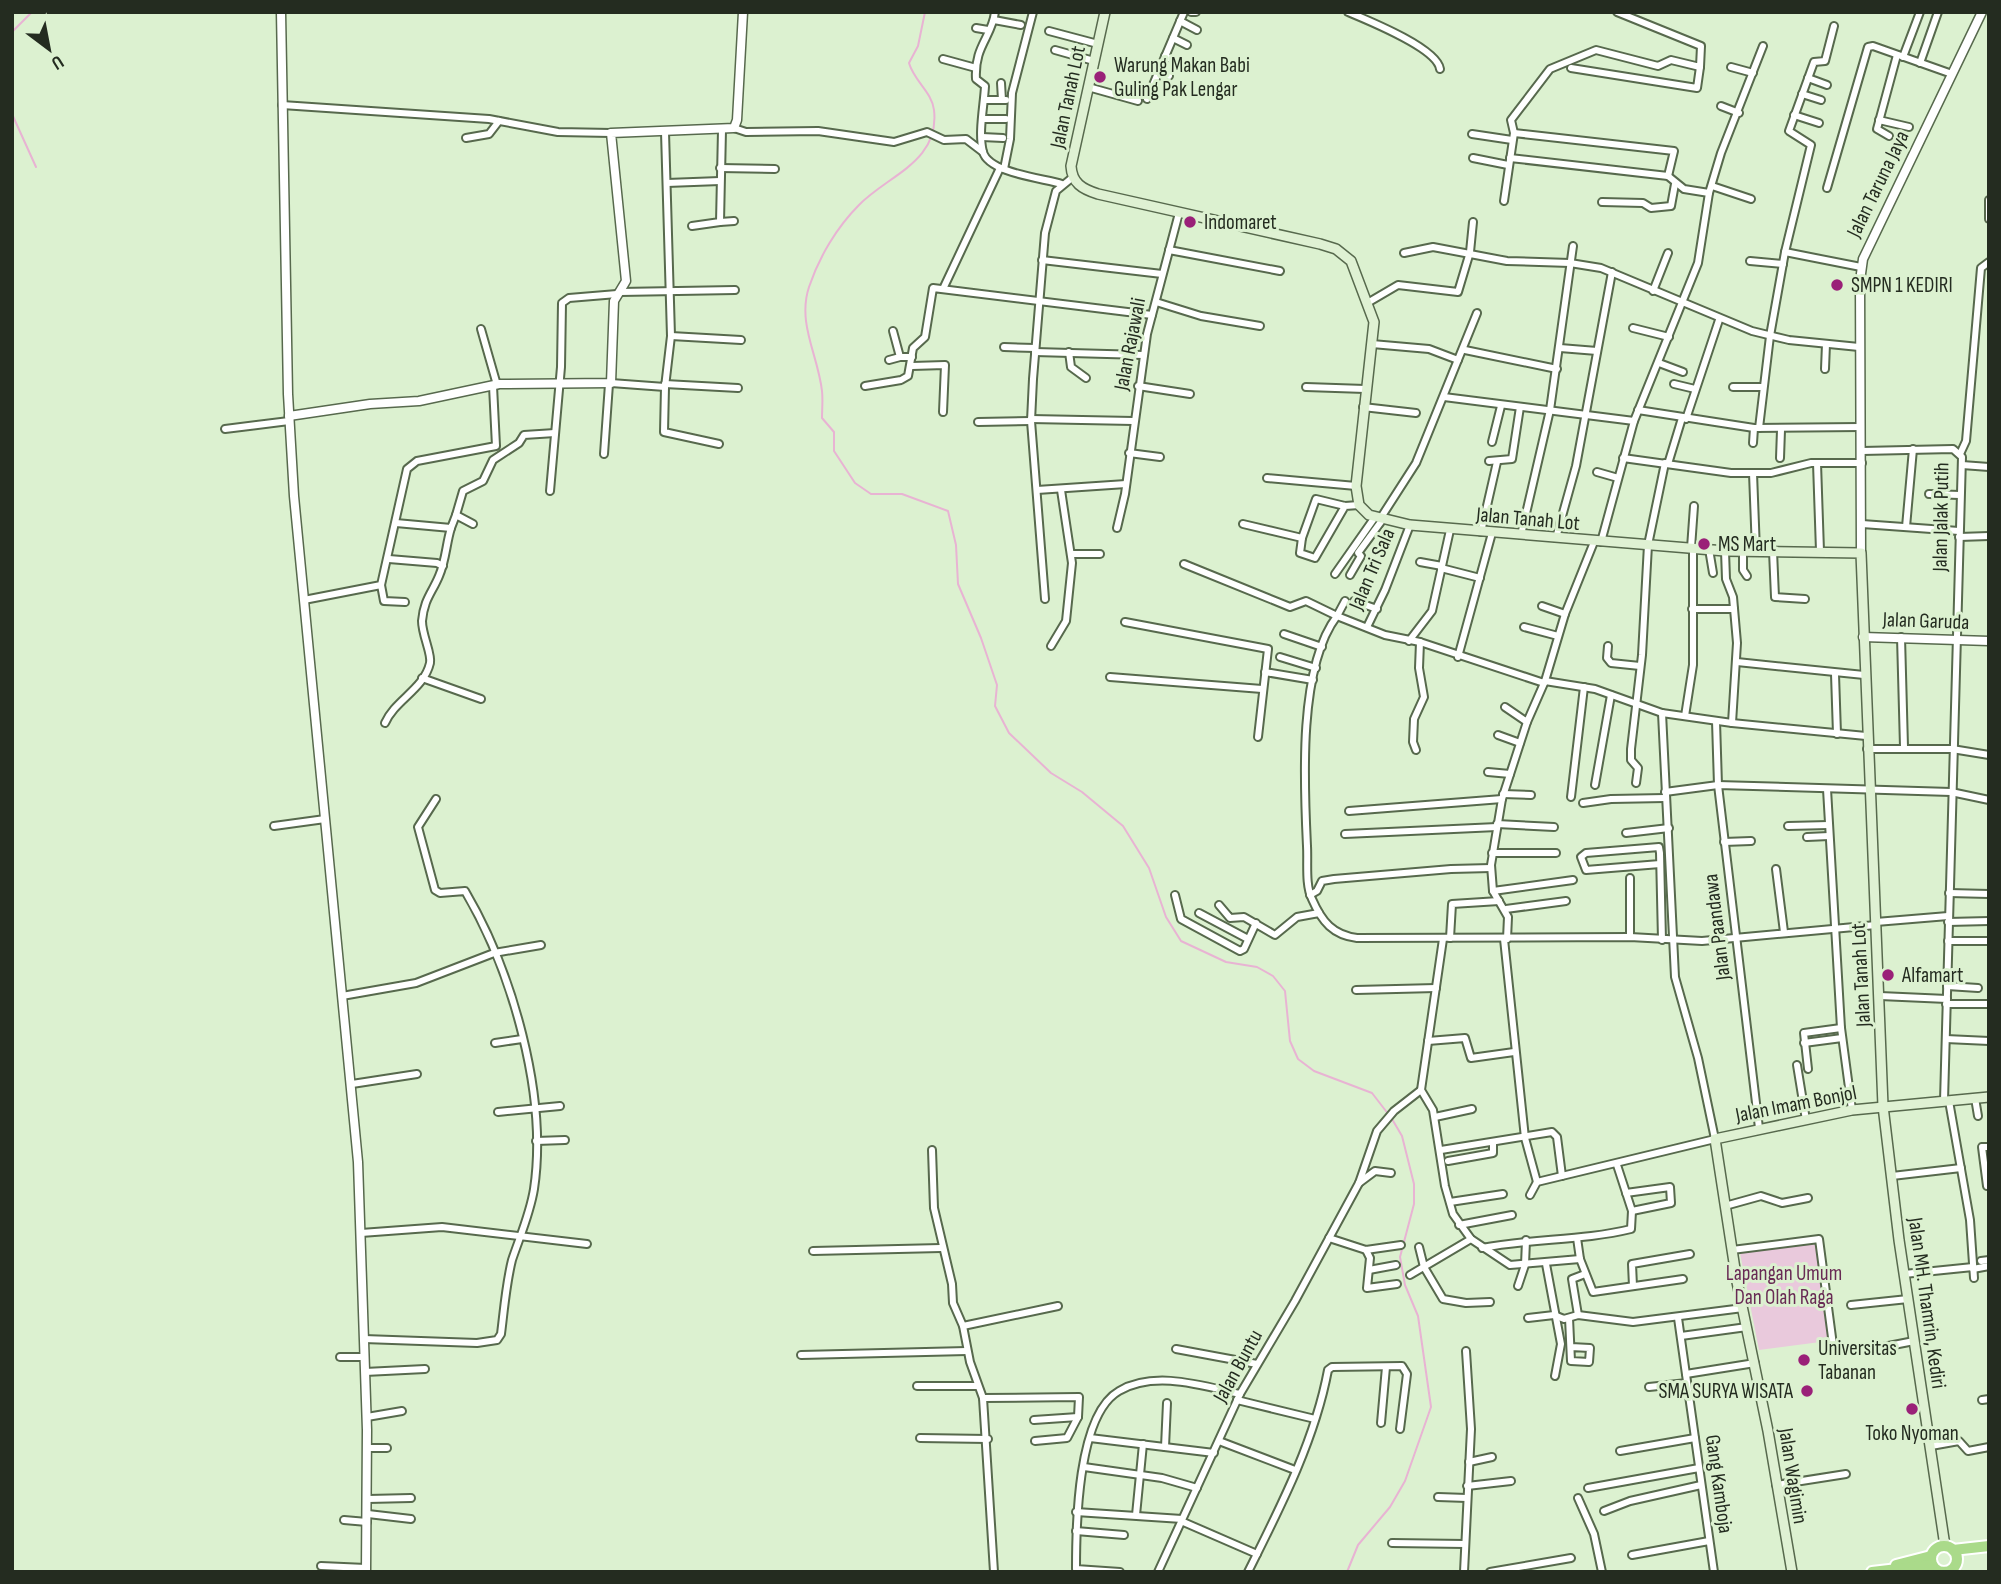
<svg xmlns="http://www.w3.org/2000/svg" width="2001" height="1584" viewBox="0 0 2001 1584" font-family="'Sofia Sans Condensed',sans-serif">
  <rect width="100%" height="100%" fill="#dcf1d0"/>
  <polygon fill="#e9c9dc" points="1816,1239 1828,1341 1759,1350 1739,1248"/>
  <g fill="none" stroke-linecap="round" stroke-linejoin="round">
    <g stroke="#e8b3d3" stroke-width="2">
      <path d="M925 12 918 46 909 63C914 81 932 92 934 110 940 162 888 175 859 205 837 227 819 257 809 287 797 323 818 355 822 391 823 400 822 409 822 418L834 432V451L855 483 871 494H902L948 511 956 545 958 584 981 638 997 685 995 706 1009 733 1051 773 1082 792 1123 826 1149 868 1166 917 1181 941 1226 962 1257 967 1273 976 1285 991 1290 1041 1298 1059 1314 1071 1372 1093 1389 1115"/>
      <polyline points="12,32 32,12"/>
      <polyline points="12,114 36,167"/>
      <polyline points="1347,1572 1358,1545 1390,1507 1405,1481 1431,1407 1418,1316 1405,1285 1400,1257 1414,1204 1414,1184 1402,1136 1392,1119"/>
    </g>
    <defs>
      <g id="minor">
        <path d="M995 12C992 37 974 46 976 79L985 86C984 106 978 133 983 152 989 173 1042 178 1062 184"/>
        <polyline points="1191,12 1196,12"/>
        <path d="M1348 12C1367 20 1437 48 1440 69"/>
        <polyline points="994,20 1021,25"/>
        <polyline points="1180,21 1197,30"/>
        <polyline points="976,28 988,30"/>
        <polyline points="1049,31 1098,44"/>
        <polyline points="1173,38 1187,45"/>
        <polyline points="1055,50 1094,61"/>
        <polyline points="1165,56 1177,62"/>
        <polyline points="1903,57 1920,12"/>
        <polyline points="943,59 976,68"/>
        <polyline points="1920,63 1938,12"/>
        <polyline points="1731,67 1753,73"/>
        <polyline points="1571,68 1697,88 1700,67"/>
        <polyline points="1158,71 1169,76"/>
        <polyline points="1808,78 1827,85"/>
        <polyline points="1001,83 1002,100"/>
        <polyline points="1088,87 1138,101"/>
        <polyline points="1802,94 1821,100"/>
        <polyline points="1147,99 1184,12"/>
        <polyline points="984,100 1006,100"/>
        <polyline points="282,105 489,119 558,132 611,133"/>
        <polyline points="1721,106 1739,113"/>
        <polyline points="1794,115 1819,123"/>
        <polyline points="984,119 1006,119"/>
        <polyline points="1879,120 1909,127"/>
        <polyline points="734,128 746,132 818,131 894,142 927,132 944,140 966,139 983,152"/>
        <polyline points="665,132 671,336 665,387 664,432 719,444"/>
        <polyline points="1514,133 1674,151 1668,176"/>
        <polyline points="1472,134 1512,140"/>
        <polyline points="1889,136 1877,129 1897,55"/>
        <polyline points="982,137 1003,138"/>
        <polyline points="466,138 489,134 499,121"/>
        <polyline points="1473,158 1508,165"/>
        <polyline points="1510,158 1668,176 1684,189 1709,193"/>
        <polyline points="720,168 775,169"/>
        <polyline points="1004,169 1010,139 1012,93 1033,12"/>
        <polyline points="667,183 720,181"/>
        <polyline points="1712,186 1751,199"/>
        <polyline points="1827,188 1868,47 1873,46 1952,74"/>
        <polyline points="1989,200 1989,219"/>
        <polyline points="1504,201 1514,133 1511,120 1550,69 1596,50 1658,66 1671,60 1700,67 1701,46 1617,12"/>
        <polyline points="1602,202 1643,203 1651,208 1671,206 1675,184"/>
        <polyline points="720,222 734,221"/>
        <polyline points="692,226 720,222 722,130"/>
        <polyline points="1169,250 1280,271"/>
        <polyline points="1785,252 1861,267"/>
        <polyline points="1404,253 1433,247 1507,261 1570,263 1601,268 1752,331 1789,340 1859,347"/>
        <polyline points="1042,260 1162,274"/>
        <polyline points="1750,261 1783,264"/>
        <polyline points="943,289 1000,168"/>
        <polyline points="1653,291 1668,253"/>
        <polyline points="620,292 735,290"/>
        <polyline points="1156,302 1201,316 1260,326"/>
        <polyline points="1369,302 1398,285 1458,292 1470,252 1473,222"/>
        <polyline points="1633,328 1669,337"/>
        <polyline points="481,329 497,385"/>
        <polyline points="893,331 900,357 912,357"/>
        <polyline points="671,336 741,340"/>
        <polyline points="1372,344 1429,349 1458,360"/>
        <polyline points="1004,347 1035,348"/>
        <polyline points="1560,348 1597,351"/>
        <polyline points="1465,350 1557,369"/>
        <polyline points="1035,352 1143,355"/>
        <polyline points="1069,352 1071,367 1086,378"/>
        <polyline points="889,360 900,357"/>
        <polyline points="1659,363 1683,372"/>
        <polyline points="912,366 945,365 943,412"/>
        <polyline points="1825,369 1826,344"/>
        <polyline points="611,383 665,387"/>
        <polyline points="665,384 738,388"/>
        <polyline points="1674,384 1695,389"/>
        <polyline points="865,386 901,380 908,376 913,348 925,337 933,288 1152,315"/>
        <polyline points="1138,386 1190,394"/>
        <polyline points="1306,387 1365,389"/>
        <polyline points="1733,387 1763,387"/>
        <polyline points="1444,397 1634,421"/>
        <polyline points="1363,407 1416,413"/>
        <polyline points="1638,410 1754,428 1861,427"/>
        <polyline points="1031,419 1133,421"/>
        <polyline points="1686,419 1719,320"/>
        <polyline points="978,422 1031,421"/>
        <polyline points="1759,428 1770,336 1785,252 1811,145 1789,131 1814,62 1825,61 1834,26"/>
        <polyline points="225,429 289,421"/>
        <polyline points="1492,442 1501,406"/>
        <polyline points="1753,443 1754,428"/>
        <polyline points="1862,451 1953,449 1962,457 1944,1101"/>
        <polyline points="1129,453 1160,457"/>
        <polyline points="604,454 609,384"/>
        <polyline points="1960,454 1966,441 1981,268 1989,262"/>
        <polyline points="1623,458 1731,473 1771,473 1811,463 1862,463"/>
        <polyline points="1780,458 1781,430"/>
        <polyline points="1489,461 1512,459 1520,407"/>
        <polyline points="1817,463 1820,551"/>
        <polyline points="1668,464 1682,418"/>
        <polyline points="1962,465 1989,467"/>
        <polyline points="1597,472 1618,478"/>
        <polyline points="1753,473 1756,551"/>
        <polyline points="1267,478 1356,486"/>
        <polyline points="1037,490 1126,484"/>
        <polyline points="550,491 561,367 562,303 569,298 617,294"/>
        <polyline points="1929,494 1960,495"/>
        <polyline points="1345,506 1315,558 1300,553 1302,538 1316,499 1345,506 1359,505"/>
        <polyline points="456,515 463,491 483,481 493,460 519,443 524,435 555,433"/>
        <polyline points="1380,519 1416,463 1477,313"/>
        <polyline points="396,523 451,528 456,515 473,524"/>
        <polyline points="1243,524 1302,538"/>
        <polyline points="1862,524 1959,531"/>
        <polyline points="1906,527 1913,449"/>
        <polyline points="1117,528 1125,494 1147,334 1179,213"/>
        <polyline points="1481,532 1497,462"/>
        <polyline points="1521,535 1550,410 1573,246"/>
        <polyline points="1959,537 1989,536"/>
        <polyline points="1556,538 1576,466 1612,272"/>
        <polyline points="1601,542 1634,421 1698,263 1709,193 1721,153 1763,46"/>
        <polyline points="1691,548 1694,506"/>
        <polyline points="1709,549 1713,573"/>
        <polyline points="1725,551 1726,579 1733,597 1737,643 1732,723"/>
        <polyline points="1743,551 1743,570 1747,576"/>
        <polyline points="1773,551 1775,597 1805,599"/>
        <polyline points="1072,554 1100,554"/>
        <polyline points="389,559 437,563 443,566"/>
        <polyline points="1420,562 1442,566"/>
        <polyline points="1184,564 1290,607 1306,601 1337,616 1345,601"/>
        <polyline points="1441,568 1480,578"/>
        <polyline points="1335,574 1375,517"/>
        <polyline points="1350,575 1361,556 1358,553 1383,519"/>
        <polyline points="381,585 384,601 405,602"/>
        <polyline points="1045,599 1031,421 1033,379 1045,233 1056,191 1073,177"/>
        <polyline points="304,600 381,585 407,469 417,461 496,446 493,386"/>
        <polyline points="1354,601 1377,609"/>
        <polyline points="1542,606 1565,614"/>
        <polyline points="1692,609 1734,609"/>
        <polyline points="1125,622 1268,649 1258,737"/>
        <polyline points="1367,627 1385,590 1410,525"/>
        <polyline points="1524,627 1558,636"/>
        <polyline points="1284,634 1322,647"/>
        <polyline points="1901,637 1904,747"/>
        <polyline points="1409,641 1432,611 1450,530"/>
        <polyline points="1051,646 1066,621 1072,563 1061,490"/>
        <polyline points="1608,646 1607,658 1611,663 1640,666"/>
        <polyline points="1280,657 1316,668"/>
        <polyline points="1458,657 1492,533"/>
        <polyline points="1737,662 1864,675"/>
        <polyline points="1265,672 1313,680"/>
        <polyline points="1835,674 1837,734"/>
        <polyline points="1110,677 1262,689"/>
        <polyline points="422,678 481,699"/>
        <polyline points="1545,681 1595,689 1662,713 1732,723 1866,736"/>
        <path d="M1544 683 1420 642 1385 635 1337 616C1298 667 1304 784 1307 846 1308 862 1305 885 1312 899 1322 922 1333 935 1357 938L1630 937 1702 941 1876 925"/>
        <polyline points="1505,707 1527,722"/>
        <polyline points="1685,716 1693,665 1693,548"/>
        <polyline points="1716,721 1718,785 1759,1128"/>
        <path d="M385 723C395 700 424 689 430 663 432 654 422 635 422 621 424 599 432 593 439 576 446 560 446 544 451 528"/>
        <polyline points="1498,735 1520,743"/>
        <polyline points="1867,749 1952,749 1989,755"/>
        <polyline points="1416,750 1413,742 1414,719 1424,697 1419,668 1420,642"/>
        <polyline points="1488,772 1510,774"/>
        <polyline points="1636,783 1638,768 1631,760 1631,749 1642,655 1648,545 1665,463"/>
        <polyline points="1595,785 1611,695"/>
        <polyline points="1827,789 1841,1028 1852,1110"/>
        <polyline points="1665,792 1718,785 1951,792 1989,800"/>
        <polyline points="1503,794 1531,795"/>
        <polyline points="1571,797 1584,687"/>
        <polyline points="1583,803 1611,799 1665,798"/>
        <polyline points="1349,811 1502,799"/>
        <polyline points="1497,824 1554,827"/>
        <polyline points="274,826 325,819"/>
        <polyline points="1788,826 1829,825"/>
        <polyline points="1626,833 1669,828"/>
        <polyline points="1345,834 1497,827"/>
        <polyline points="1807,837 1829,836"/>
        <polyline points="1724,842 1751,841"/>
        <polyline points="1492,853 1556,853"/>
        <polyline points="1660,864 1586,870 1581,857 1586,853 1659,847 1660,853 1662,940"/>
        <polyline points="1776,869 1784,932"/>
        <polyline points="1630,878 1630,937"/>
        <polyline points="1493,891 1573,880"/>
        <polyline points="1949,893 1989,894"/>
        <polyline points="1175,895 1181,919 1240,951 1244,949 1256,923"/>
        <polyline points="1310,895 1317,891 1322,881 1334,879 1451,869 1491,868"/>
        <polyline points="1219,905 1230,918 1244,917 1275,935 1297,917 1319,913"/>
        <polyline points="1506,909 1566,901"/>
        <polyline points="1199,913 1248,939"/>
        <polyline points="1876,922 1948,916"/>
        <polyline points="1948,922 1989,921"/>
        <polyline points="1450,938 1452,904 1499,901"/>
        <polyline points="1443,939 1421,1090 1433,1110 1445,1186 1453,1214 1471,1239 1510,1265 1580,1259"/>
        <polyline points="1504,939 1525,1138 1537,1182"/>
        <polyline points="1507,939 1508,917 1493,891 1491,865 1502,799 1527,722 1545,681 1565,614 1594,542"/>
        <polyline points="1948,941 1989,941"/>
        <polyline points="1947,986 1978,988"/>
        <polyline points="1356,990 1436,988"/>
        <polyline points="342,996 416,983 494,953 541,945"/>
        <polyline points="1880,996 1947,999"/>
        <polyline points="1946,1004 1989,1004"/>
        <polyline points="1946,1039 1989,1041"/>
        <polyline points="1428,1041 1465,1038 1471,1058 1514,1052"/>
        <polyline points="495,1043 522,1039"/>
        <polyline points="1804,1043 1842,1038"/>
        <polyline points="1797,1065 1806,1120"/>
        <polyline points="1808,1069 1804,1033 1841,1028"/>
        <polyline points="352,1084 417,1074"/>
        <polyline points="1975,1098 1978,1116"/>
        <polyline points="1949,1101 1970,1220 1974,1278"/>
        <polyline points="498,1112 560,1106"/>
        <polyline points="1435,1117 1472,1109"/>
        <polyline points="536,1141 565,1140"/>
        <polyline points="932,1150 934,1208 952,1284 953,1303 963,1326 970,1362 983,1398 994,1572"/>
        <polyline points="1441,1150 1552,1132 1557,1137 1562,1176"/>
        <polyline points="1448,1161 1493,1153 1493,1143"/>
        <polyline points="1892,1176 1961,1168"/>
        <polyline points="1359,1183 1375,1171 1391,1173"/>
        <polyline points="1987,1186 1982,1147 1989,1147"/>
        <polyline points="1626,1193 1670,1187 1671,1203 1632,1211"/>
        <polyline points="1530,1195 1537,1182 1715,1139 1698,1058 1675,977 1662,713"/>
        <polyline points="1450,1202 1503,1194"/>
        <polyline points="1725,1206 1761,1196 1782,1203 1808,1198"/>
        <polyline points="1459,1225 1512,1215"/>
        <polyline points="361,1233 442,1227 587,1244"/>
        <polyline points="1329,1238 1366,1250 1401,1245"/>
        <polyline points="1577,1238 1580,1259 1593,1292 1683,1279"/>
        <polyline points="1419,1247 1424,1267 1443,1299 1466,1303 1490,1302"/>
        <path d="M1482 1248C1532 1238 1582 1241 1631 1229L1632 1211 1617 1165"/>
        <polyline points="1366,1250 1370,1258 1367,1288 1397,1284"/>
        <polyline points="1732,1250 1819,1239 1833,1345"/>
        <polyline points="813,1251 941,1248"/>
        <polyline points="1981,1261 1989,1260"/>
        <polyline points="1546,1264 1561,1344 1555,1376"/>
        <polyline points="1973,1269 1989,1266"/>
        <polyline points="1369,1270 1396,1265"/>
        <polyline points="1904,1274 1973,1267"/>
        <polyline points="1410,1275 1471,1239"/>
        <polyline points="1518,1286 1525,1265 1526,1240"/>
        <polyline points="1633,1286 1632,1264 1690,1254"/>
        <polyline points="1851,1305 1908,1299"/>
        <polyline points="1578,1315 1572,1279 1585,1274"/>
        <polyline points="1528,1318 1554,1315 1564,1319 1578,1315 1633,1322 1743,1308"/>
        <polyline points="1569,1318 1571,1361 1589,1362 1590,1348 1571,1347"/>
        <polyline points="1678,1318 1714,1572"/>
        <polyline points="963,1326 1058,1306"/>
        <polyline points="1681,1336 1747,1327"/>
        <path d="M364 1339 477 1343 497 1340 501 1334C504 1310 506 1284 512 1260 520 1236 530 1214 534 1189 548 1095 512 971 465 891L440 893 435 890 418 827 436 799"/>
        <polyline points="1176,1349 1257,1364"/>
        <polyline points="1868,1350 1914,1341"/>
        <polyline points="801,1355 967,1351"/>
        <polyline points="340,1357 365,1357"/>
        <polyline points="365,1372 425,1369"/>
        <polyline points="1686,1374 1755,1363"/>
        <polyline points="917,1386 978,1386"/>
        <polyline points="1649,1387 1687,1383"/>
        <polyline points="983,1398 1079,1397 1078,1417 1067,1438 1035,1441"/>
        <polyline points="1237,1400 1315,1419"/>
        <polyline points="1982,1400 1989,1399"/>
        <polyline points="367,1417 402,1411"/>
        <polyline points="1034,1420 1078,1417"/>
        <polyline points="1381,1423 1386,1367"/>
        <polyline points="920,1438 988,1439"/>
        <polyline points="1090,1438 1214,1453"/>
        <polyline points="1219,1441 1295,1470"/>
        <polyline points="1931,1446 1959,1441 1968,1451 1989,1447"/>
        <polyline points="1165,1447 1167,1403"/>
        <polyline points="367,1448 387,1448"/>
        <polyline points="1620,1451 1695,1438"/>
        <polyline points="1469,1462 1492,1457"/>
        <polyline points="1084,1467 1162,1478 1197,1488"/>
        <polyline points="1776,1485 1846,1474"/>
        <polyline points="1467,1486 1511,1481"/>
        <polyline points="1588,1488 1699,1468"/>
        <polyline points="1438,1497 1467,1498"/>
        <polyline points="1578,1498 1594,1534 1602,1572"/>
        <polyline points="368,1499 411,1498"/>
        <polyline points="1604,1511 1630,1501 1701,1485"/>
        <polyline points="1076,1512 1182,1519"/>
        <polyline points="368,1514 411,1519"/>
        <polyline points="1136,1515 1143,1444"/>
        <polyline points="344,1520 367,1522"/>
        <polyline points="1181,1521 1257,1554"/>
        <polyline points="1076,1531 1124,1535"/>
        <polyline points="1392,1543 1465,1544"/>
        <polyline points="1632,1555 1709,1541"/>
        <polyline points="321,1566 366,1568"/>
        <path d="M1120 1572 1076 1569C1076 1526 1077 1415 1119 1391 1155 1370 1203 1386 1240 1394"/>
        <polyline points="1158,1572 1240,1394 1295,1301 1359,1183 1377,1131 1394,1111 1421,1090"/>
        <path d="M1248 1572C1280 1508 1315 1440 1328 1370L1332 1367 1402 1366 1407 1374 1400 1429"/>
        <polyline points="1464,1572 1471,1429 1466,1351"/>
        <polyline points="1490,1572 1571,1558"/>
      </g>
      <g id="tertiary">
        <polyline points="281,12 288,394 294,496 358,1162 367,1430 366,1572"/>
        <polyline points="289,416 370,404 419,401 499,384 611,383 614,301 626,281 611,133 734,128 737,120 743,12"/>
        <polyline points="1861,553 1860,281 1863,259 1982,12"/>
        <polyline points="1863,637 1989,641"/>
      </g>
      <g id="secondary">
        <path d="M1105 12 1071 166C1072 183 1082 189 1098 194L1320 244 1336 249 1351 261 1374 322 1356 486 1359 505 1369 515 1410 525 1725 551 1861 553 1883 1106 1899 1240 1945 1546"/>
        <polyline points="1953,1568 1955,1572"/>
        <polyline points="1944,1571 1944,1572"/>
        <polyline points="1792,1572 1768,1431 1737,1282 1715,1139 1852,1110 1989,1097"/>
      </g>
      <g id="trunk">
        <circle cx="1944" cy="1559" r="13"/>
        <polyline points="1953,1550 1989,1546"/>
        <polyline points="1896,1565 1931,1556"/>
        <polyline points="1872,1572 1932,1565"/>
      </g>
    </defs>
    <use href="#minor" stroke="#57694d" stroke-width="10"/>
    <use href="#tertiary" stroke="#57694d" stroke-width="11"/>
    <use href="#secondary" stroke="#57694d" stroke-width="12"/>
    <use href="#trunk" stroke="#fff" stroke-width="14"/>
    <use href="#minor" stroke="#fff" stroke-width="6"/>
    <use href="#tertiary" stroke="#fff" stroke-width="8"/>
    <use href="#secondary" stroke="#dff1d3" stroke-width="9"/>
    <use href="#trunk" stroke="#aada8a" stroke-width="10"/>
  </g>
  <g fill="#9a2078" stroke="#dcf1d0" stroke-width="2.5">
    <circle cx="1100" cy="77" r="7"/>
    <circle cx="1190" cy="222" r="7"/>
    <circle cx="1837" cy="285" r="7"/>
    <circle cx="1704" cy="544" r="7"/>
    <circle cx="1888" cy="975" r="7"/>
    <circle cx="1804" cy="1360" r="7"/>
    <circle cx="1807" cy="1391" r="7"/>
    <circle cx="1912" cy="1409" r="7"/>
  </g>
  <g text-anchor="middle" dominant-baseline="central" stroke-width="6" stroke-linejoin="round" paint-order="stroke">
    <g font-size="21" fill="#242c20" stroke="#dcf1d0" text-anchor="start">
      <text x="1114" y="65">Warung Makan Babi<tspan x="1114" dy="24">Guling Pak Lengar</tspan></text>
      <text x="1204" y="222">Indomaret</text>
      <text x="1851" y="285">SMPN 1 KEDIRI</text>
      <text x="1718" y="544">MS Mart</text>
      <text x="1902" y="975">Alfamart</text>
      <text x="1818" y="1348">Universitas<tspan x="1818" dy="24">Tabanan</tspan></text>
      <text x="1793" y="1391" text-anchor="end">SMA SURYA WISATA</text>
      <text x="1912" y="1433" text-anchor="middle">Toko Nyoman</text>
    </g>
    <g font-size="21" fill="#242c20" stroke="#dcf1d0">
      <text transform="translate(1068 97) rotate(-78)">Jalan Tanah Lot</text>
      <text transform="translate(1878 184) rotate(-64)">Jalan Taruna Jaya</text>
      <text transform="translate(1130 344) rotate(-79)">Jalan Rajawali</text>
      <text transform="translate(1941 517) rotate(-89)">Jalan Jalak Putih</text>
      <text transform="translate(1528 519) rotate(5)">Jalan Tanah Lot</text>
      <text transform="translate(1372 569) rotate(-67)">Jalan Tri Sala</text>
      <text transform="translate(1926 621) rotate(2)">Jalan Garuda</text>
      <text transform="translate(1717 927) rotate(-97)">Jalan Paandawa</text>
      <text transform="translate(1861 975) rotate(-93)">Jalan Tanah Lot</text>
      <text transform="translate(1796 1104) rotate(-11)">Jalan Imam Bonjol</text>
      <text transform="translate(1927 1303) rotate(82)">Jalan MH. Thamrin, Kediri</text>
      <text transform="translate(1238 1366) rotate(-61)">Jalan Buntu</text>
      <text transform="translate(1793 1476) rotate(81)">Jalan Wagimin</text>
      <text transform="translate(1719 1484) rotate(82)">Gang Kamboja</text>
    </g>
    <g font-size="21" fill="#682a54" stroke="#dcf1d0">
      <text x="1784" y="1273">Lapangan Umum<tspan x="1784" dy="24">Dan Olah Raga</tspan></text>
    </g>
  </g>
  <rect width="2001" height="1584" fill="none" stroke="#242c20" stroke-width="28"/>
  <g transform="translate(49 49) rotate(148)" stroke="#dcf1d0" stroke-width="5" paint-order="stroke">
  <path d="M0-5L12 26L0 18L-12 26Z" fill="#242c20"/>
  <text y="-10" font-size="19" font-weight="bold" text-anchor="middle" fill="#242c20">U</text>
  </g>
</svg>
